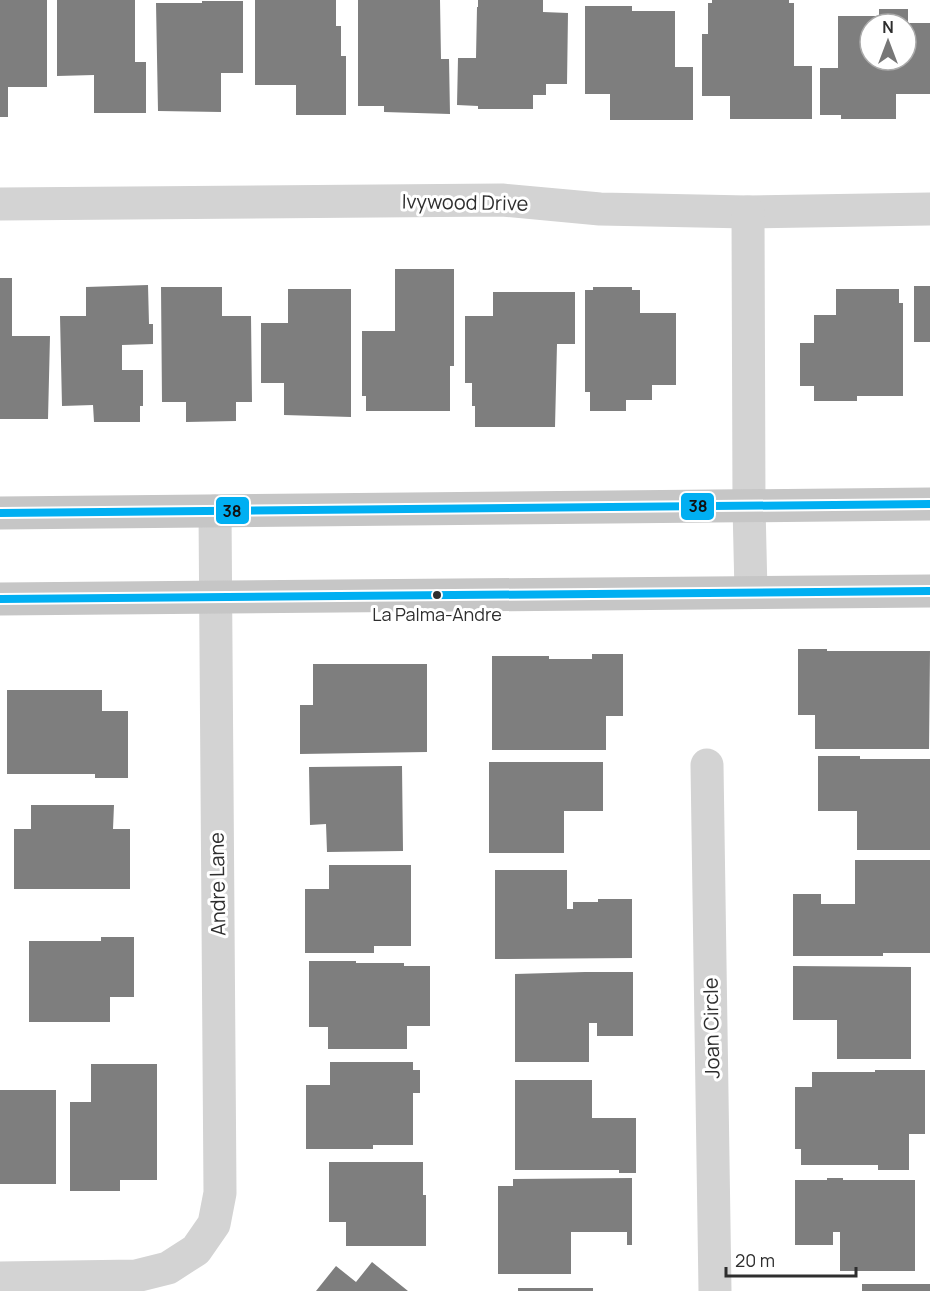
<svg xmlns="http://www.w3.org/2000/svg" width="930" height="1291" viewBox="0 0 930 1291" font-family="Manrope,sans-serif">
  <rect width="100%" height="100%" fill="#fff"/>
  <g fill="#7e7e7e" fill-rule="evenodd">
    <polygon points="0,0 47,0 47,87 8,87 8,117 0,117"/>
    <polygon points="57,0 135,0 135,62 146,62 146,113 94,113 94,75 57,76"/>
    <polygon points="255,0 336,0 336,26 341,26 341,56 346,56 346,115 296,115 296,85 255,85"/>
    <polygon points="358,0 440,0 441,59 449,59 450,114 384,112 384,106 358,106"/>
    <polygon points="478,0 543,0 543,12 568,13 567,84 546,84 546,95 533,95 533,109 478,109 478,106 457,105 458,58 476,58 477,7 478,7"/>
    <polygon points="712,0 789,0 789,3 794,3 794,66 812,66 812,119 730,119 730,96 702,96 702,34 708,34 708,3 712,3"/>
    <polygon points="202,1 243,1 243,73 221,73 221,112 158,111 156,3 202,3"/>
    <polygon points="585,6 632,6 632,11 675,11 675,67 693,67 693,120 610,120 610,94 585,94"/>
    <path d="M879 9H908V23H930V94H896V119H841V115H820V68H838V16H879ZM870 24H906V60H870Z"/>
    <polygon points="395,269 454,269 454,366 450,366 450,411 366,411 366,396 362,396 362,331 395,331"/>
    <polygon points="0,278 12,278 12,336 50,336 48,419 0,419"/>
    <polygon points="148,285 149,324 153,324 153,344 122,345 122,370 143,370 143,406 140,406 140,422 94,422 93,405 62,406 60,316 86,316 86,287"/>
    <rect x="914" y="286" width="16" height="56"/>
    <polygon points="161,287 222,287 222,316 251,316 252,402 236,402 236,421 186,422 186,402 162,402"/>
    <polygon points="593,287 632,287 632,290 640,290 640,313 676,313 676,385 652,385 652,400 626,400 626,411 590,411 590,392 585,392 585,290 593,290"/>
    <polygon points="288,289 351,289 351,417 284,415 284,383 261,383 261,323 288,323"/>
    <polygon points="836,289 899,289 899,303 903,303 903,396 857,396 857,401 814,401 814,386 800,386 800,343 814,343 814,315 836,315"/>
    <polygon points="493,292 575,292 575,344 557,344 555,427 475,427 475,406 472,406 472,383 465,383 465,316 493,316"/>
    <polygon points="798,649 827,649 827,651 930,651 929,749 815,749 815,715 798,715"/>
    <polygon points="592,654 623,654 623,716 606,716 606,750 492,750 492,656 549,656 549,659 592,659"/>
    <polygon points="313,664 427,664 427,752 300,754 300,705 313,705"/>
    <polygon points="7,690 102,690 102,711 128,711 128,778 95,778 95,774 7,774"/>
    <polygon points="818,756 860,756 860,759 930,759 930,850 857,850 857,811 818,811"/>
    <polygon points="489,762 603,762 603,811 564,811 564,853 489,853"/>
    <polygon points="402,766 403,851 327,852 326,824 310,825 309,767"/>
    <polygon points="31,805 114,805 113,829 130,829 130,889 14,889 14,829 31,829"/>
    <polygon points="855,860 930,860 930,953 883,953 883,956 793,956 793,894 821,894 821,904 855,904"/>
    <polygon points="329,865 411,865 411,946 374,946 374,953 305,953 305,889 329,889"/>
    <polygon points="495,870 567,870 567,909 573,909 573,902 598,902 598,899 632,899 632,958 495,959"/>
    <polygon points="101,937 134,937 134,997 110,997 110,1022 29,1022 29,941 101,941"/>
    <polygon points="309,961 356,961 356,963 404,963 404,966 430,966 430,1026 407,1026 407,1049 328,1049 328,1027 309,1027"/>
    <polygon points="793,966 911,967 911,1059 837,1059 837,1020 793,1020"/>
    <polygon points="585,972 633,972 633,1036 597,1036 597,1023 589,1023 589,1062 515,1062 515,974"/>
    <polygon points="330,1062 413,1062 413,1070 420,1070 420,1093 413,1093 413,1145 373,1145 373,1149 306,1149 306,1085 330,1085"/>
    <polygon points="91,1064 157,1064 157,1180 120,1180 120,1191 70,1191 70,1102 91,1102"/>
    <polygon points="875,1070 925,1070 925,1134 909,1134 909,1170 878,1170 878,1165 801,1165 801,1149 795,1149 795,1087 812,1087 812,1072 875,1072"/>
    <polygon points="515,1080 592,1080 592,1118 636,1118 636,1173 619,1173 619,1170 515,1170"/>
    <rect x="0" y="1090" width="56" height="94"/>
    <polygon points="329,1162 423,1162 423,1195 426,1195 426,1246 346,1246 346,1222 329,1222"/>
    <polygon points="632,1178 632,1245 627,1245 627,1232 571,1232 571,1274 498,1274 498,1186 513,1186 513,1179"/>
    <polygon points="827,1178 843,1178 843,1180 915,1180 915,1271 840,1271 840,1232 833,1232 833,1245 795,1245 795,1180 827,1180"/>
    <polygon points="372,1262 408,1291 316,1291 336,1266 356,1282"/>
    <rect x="862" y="1284" width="68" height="7"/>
    <rect x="518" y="1288" width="75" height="3"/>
  </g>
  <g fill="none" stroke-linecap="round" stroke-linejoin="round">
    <g stroke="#d3d3d3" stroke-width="33">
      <polyline points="0,204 502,200 600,209 748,212 930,209"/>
      <polyline points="748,212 749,506 751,592"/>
      <polyline points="707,765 715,1291"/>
      <polyline points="0,1278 136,1276 168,1268 196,1250 214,1224 220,1193 215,511"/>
    </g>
    <g stroke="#c6c6c6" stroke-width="33">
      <polyline points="0,513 930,504"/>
      <polyline points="0,599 930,591"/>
    </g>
    <defs>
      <g id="bus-1">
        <polyline points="0,513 930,504"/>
        <polyline points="0,599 930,591"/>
      </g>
    </defs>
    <use href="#bus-1" stroke="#fff" stroke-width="12"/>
    <use href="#bus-1" stroke="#00aff2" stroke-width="8"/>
  </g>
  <circle fill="#2e2e2e" stroke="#fff" stroke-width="2" cx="437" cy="595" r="5"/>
  <g text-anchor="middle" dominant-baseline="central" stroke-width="6" stroke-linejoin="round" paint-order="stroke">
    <g font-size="18" fill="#2e2e2e" stroke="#fff">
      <text x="437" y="614">La Palma-Andre</text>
    </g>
    <g font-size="20" fill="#2e2e2e" stroke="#fff">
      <text transform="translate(465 202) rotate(1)">Ivywood Drive</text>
      <text transform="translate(217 884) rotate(-91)">Andre Lane</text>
      <text transform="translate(711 1028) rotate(-91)">Joan Circle</text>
    </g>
  </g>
  <g stroke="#fff" stroke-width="2">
    <rect x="680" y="492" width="35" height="29" rx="6" fill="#00aff2"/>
    <rect x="215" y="496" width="35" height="29" rx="6" fill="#00aff2"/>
  </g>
  <g font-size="16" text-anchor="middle" font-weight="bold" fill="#111">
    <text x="698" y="512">38</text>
    <text x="232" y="517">38</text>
  </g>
  <g transform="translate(888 42)"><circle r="28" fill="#ffffff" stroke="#ababab" stroke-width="1.5"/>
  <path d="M0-4.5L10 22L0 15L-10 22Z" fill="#777777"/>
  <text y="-9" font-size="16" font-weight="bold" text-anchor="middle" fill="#2e2e2e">N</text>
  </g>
  <path d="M726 1267v9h130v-9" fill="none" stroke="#2e2e2e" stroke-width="3"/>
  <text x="735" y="1267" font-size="18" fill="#2e2e2e" stroke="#ffffff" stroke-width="4.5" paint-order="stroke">20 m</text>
</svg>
